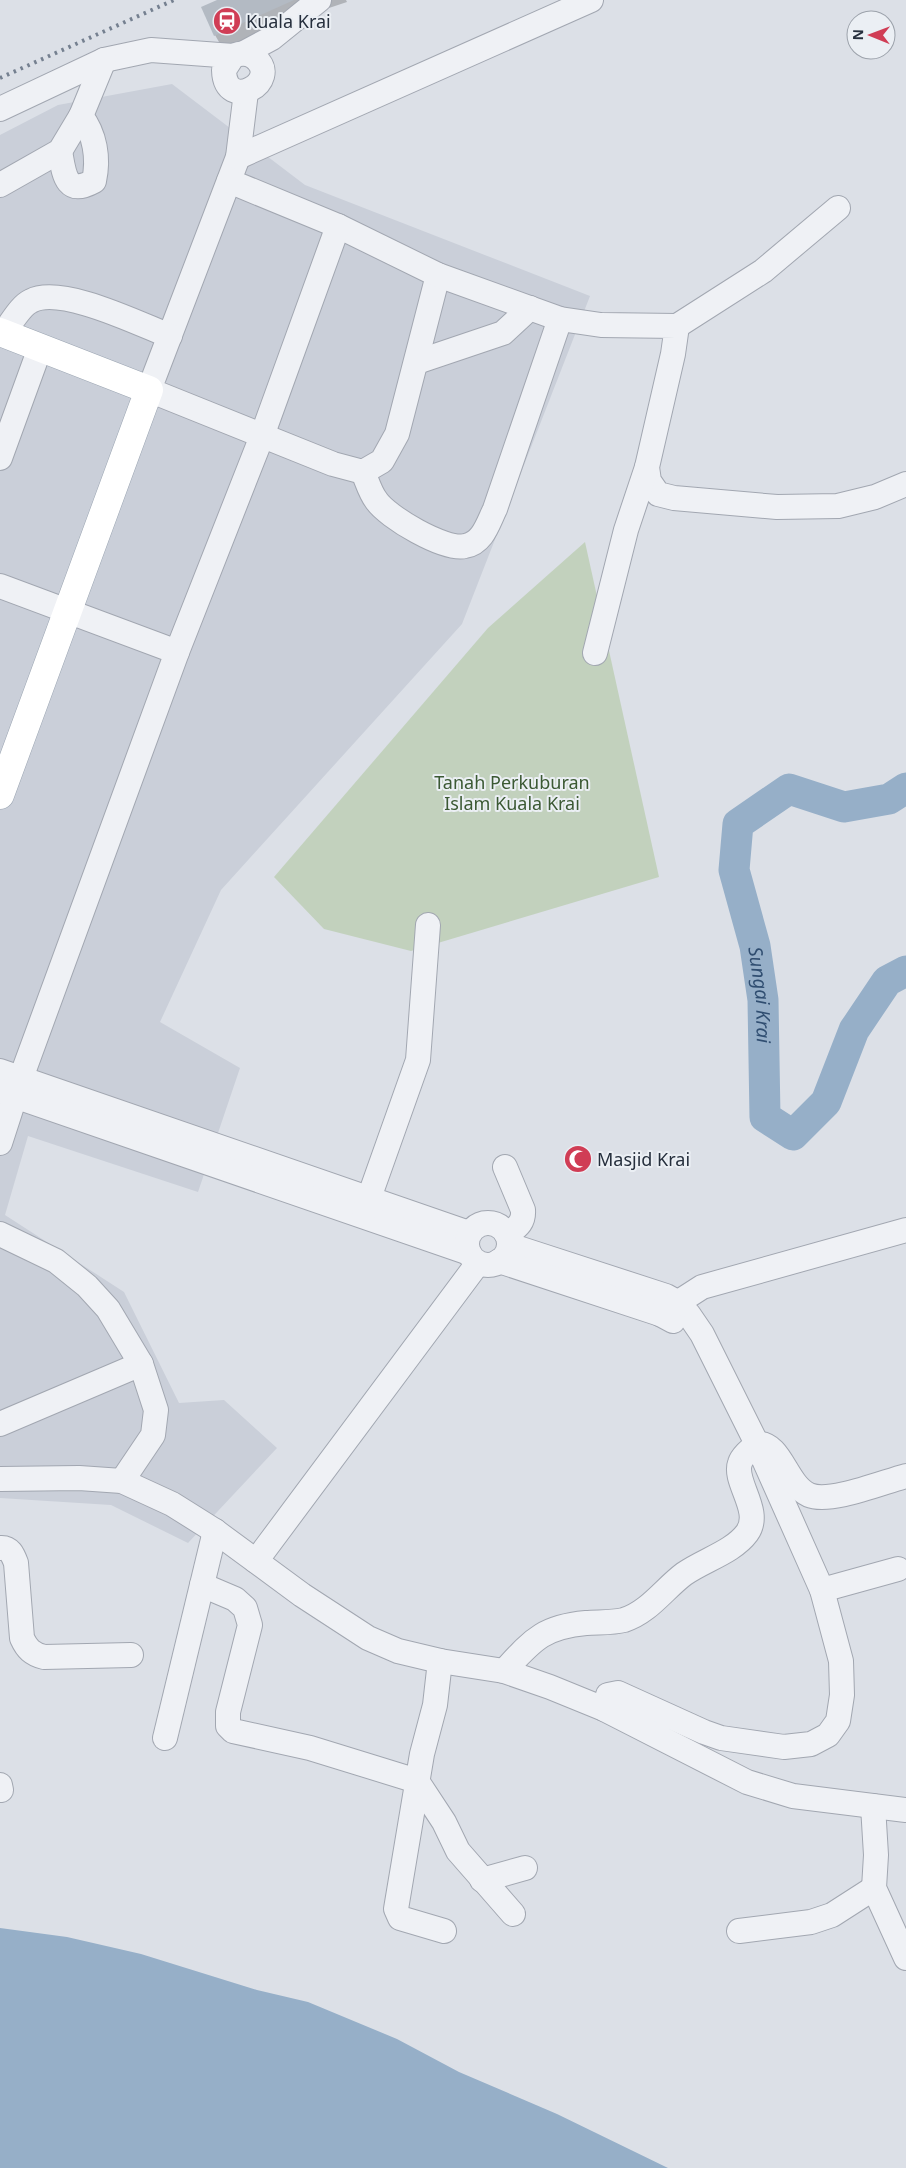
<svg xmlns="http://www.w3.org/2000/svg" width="906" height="2168" viewBox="0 0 906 2168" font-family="'Noto Sans',sans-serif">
  <rect width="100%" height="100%" fill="#dce0e7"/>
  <polygon fill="#cacfd9" points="172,84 305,185 590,296 462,624 221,890 160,1022 240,1068 198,1192 28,1136 5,1215 124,1292 179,1403 224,1400 277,1448 188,1543 111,1505 0,1498 0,135 58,105"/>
  <polygon fill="#c2d1bd" points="585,542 659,877 411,951 324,929 274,877 488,628"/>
  <polygon fill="#96afc8" points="0,1928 67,1937 141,1954 257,1990 308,2002 397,2039 459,2072 557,2114 668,2168 0,2168"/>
  <polygon fill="#0003" points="220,0 346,0 347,2 323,10 227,56 215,35"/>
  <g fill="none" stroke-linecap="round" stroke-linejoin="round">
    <path stroke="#96afc8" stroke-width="31" id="s1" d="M906 788 889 799 844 807 789 789 738 824 734 870 755 946 763 1000 765 1117 793 1135 826 1102 854 1030 887 981 906 971"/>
  </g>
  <polygon fill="#b3bac3" points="217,0 294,0 214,36 201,7"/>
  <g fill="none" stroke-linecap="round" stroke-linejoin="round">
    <defs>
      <g id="minor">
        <polyline points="244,53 272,38 319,0"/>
        <polyline points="246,92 238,157 149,390 333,464 363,472 382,461 397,434 438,275"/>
        <path d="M0 109 104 60 151 50 233 56C240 53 248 52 255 58 283 81 225 114 224 70L233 56"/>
        <path d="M60 151C64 173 65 197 94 181 99 158 95 134 81 116"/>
        <polyline points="238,157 591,0"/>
        <polyline points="229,181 338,226 438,275 560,319 601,325 677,326 673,354 647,467 649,481 658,494 674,498 777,507 838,506 875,497 906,484"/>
        <polyline points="0,185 60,151 81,116 104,60"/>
        <polyline points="677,326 763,271 838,208"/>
        <path d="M3 333C11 324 20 306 31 301 61 285 139 324 170 336"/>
        <polyline points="417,362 503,333 530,308"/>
        <polyline points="0,458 40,348"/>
        <path d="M363 472C367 481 370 492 376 500 387 517 445 551 465 546 483 543 488 523 495 509L560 319"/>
        <polyline points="0,586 177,652"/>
        <polyline points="595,653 626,530 647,467"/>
        <polyline points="0,1071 469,1233"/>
        <polyline points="0,1091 469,1253"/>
        <polyline points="0,1143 21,1078 177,652 262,436 338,226"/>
        <path d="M505 1167 523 1210C524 1223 517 1227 507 1235"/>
        <polyline points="364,1212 418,1060 428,925"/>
        <circle cx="488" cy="1244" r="21"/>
        <polyline points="0,1234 56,1261 87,1286 108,1309 141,1364 156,1410 153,1435 122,1481"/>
        <polyline points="509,1245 666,1296 677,1302 689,1315 702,1334 757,1444 822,1590 841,1661 842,1695 838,1721 828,1735 811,1744 784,1747 721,1738 704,1732 618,1693 608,1695 604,1709"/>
        <polyline points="499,1261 660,1314 673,1321"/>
        <polyline points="660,1314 702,1287 906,1230"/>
        <polyline points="0,1424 141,1364"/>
        <polyline points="0,1479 79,1478 122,1481 172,1504 215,1531 302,1595 368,1638 398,1651 440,1661 504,1671 550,1687 604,1709 747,1782 793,1796 906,1810"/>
        <path d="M0 1548C10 1547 13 1555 16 1563L22 1638C27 1649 32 1654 44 1657L131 1655"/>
        <polyline points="256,1561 478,1263"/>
        <polyline points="202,1585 235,1599 245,1608 250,1625 228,1712 228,1726 233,1731 310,1748 417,1781 444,1822 458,1851 513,1914"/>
        <polyline points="822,1590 898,1569"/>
        <polyline points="440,1661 435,1705 422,1754 396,1909 400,1918 444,1931"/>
        <path d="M504 1671C532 1641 542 1627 586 1623 598 1622 612 1623 624 1620 649 1612 664 1589 684 1574 704 1560 733 1552 747 1533 763 1511 733 1482 740 1463 742 1456 751 1449 757 1444 781 1442 786 1485 809 1495 830 1504 883 1482 906 1476"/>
        <polyline points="165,1738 215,1531"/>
        <polyline points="0,1785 1,1790"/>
        <polyline points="873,1806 876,1855 874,1888 906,1958"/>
        <polyline points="482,1880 525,1868"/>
        <polyline points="739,1931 811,1922 832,1915 874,1888"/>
      </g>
      <polyline id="major" points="0,332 149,390 0,795"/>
    </defs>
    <use href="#minor" stroke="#a2a7b1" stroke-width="26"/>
    <use href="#major" stroke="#9ba5b2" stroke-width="29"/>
    <use href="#minor" stroke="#eff1f5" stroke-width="24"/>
    <use href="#major" stroke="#fff" stroke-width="28"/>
    <polyline stroke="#758090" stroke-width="4" stroke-dasharray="2.5 5" stroke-linecap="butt" points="0,78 174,0"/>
  </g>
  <defs>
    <symbol id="station-disc" viewBox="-11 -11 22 22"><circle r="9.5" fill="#d03d55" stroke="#ebeff4"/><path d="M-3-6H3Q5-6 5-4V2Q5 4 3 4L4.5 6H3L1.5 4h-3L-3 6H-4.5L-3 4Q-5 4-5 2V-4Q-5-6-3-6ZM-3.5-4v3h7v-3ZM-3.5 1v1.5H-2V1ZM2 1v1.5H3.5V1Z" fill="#fff"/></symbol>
    <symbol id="mosque-disc" viewBox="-11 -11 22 22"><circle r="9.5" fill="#d03d55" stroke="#ebeff4"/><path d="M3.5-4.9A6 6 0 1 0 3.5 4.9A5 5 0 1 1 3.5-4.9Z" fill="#fff"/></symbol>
  </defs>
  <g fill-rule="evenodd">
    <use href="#station-disc" x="211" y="5" width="32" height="32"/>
    <use href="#mosque-disc" x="562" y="1143" width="32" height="32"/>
  </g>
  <g text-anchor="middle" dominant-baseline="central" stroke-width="4" stroke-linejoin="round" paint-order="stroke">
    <g font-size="18" fill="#262f3d" stroke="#ebeff4" text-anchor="start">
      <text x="246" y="21">Kuala Krai</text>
      <text x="597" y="1159">Masjid Krai</text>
    </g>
    <g font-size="18" fill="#3b5933" stroke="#ebeff4">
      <text x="512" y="782">Tanah Perkuburan<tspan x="512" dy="21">Islam Kuala Krai</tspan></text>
    </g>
    <g font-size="19" font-style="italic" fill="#304e71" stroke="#ebeff4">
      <text stroke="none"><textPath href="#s1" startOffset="360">Sungai Krai</textPath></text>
    </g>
  </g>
  <g transform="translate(871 35) rotate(271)"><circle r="24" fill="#ebeff4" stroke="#9ca2ab"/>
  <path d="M0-4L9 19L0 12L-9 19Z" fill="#d03d55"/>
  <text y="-8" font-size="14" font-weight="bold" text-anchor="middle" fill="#262f3d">N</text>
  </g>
</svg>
